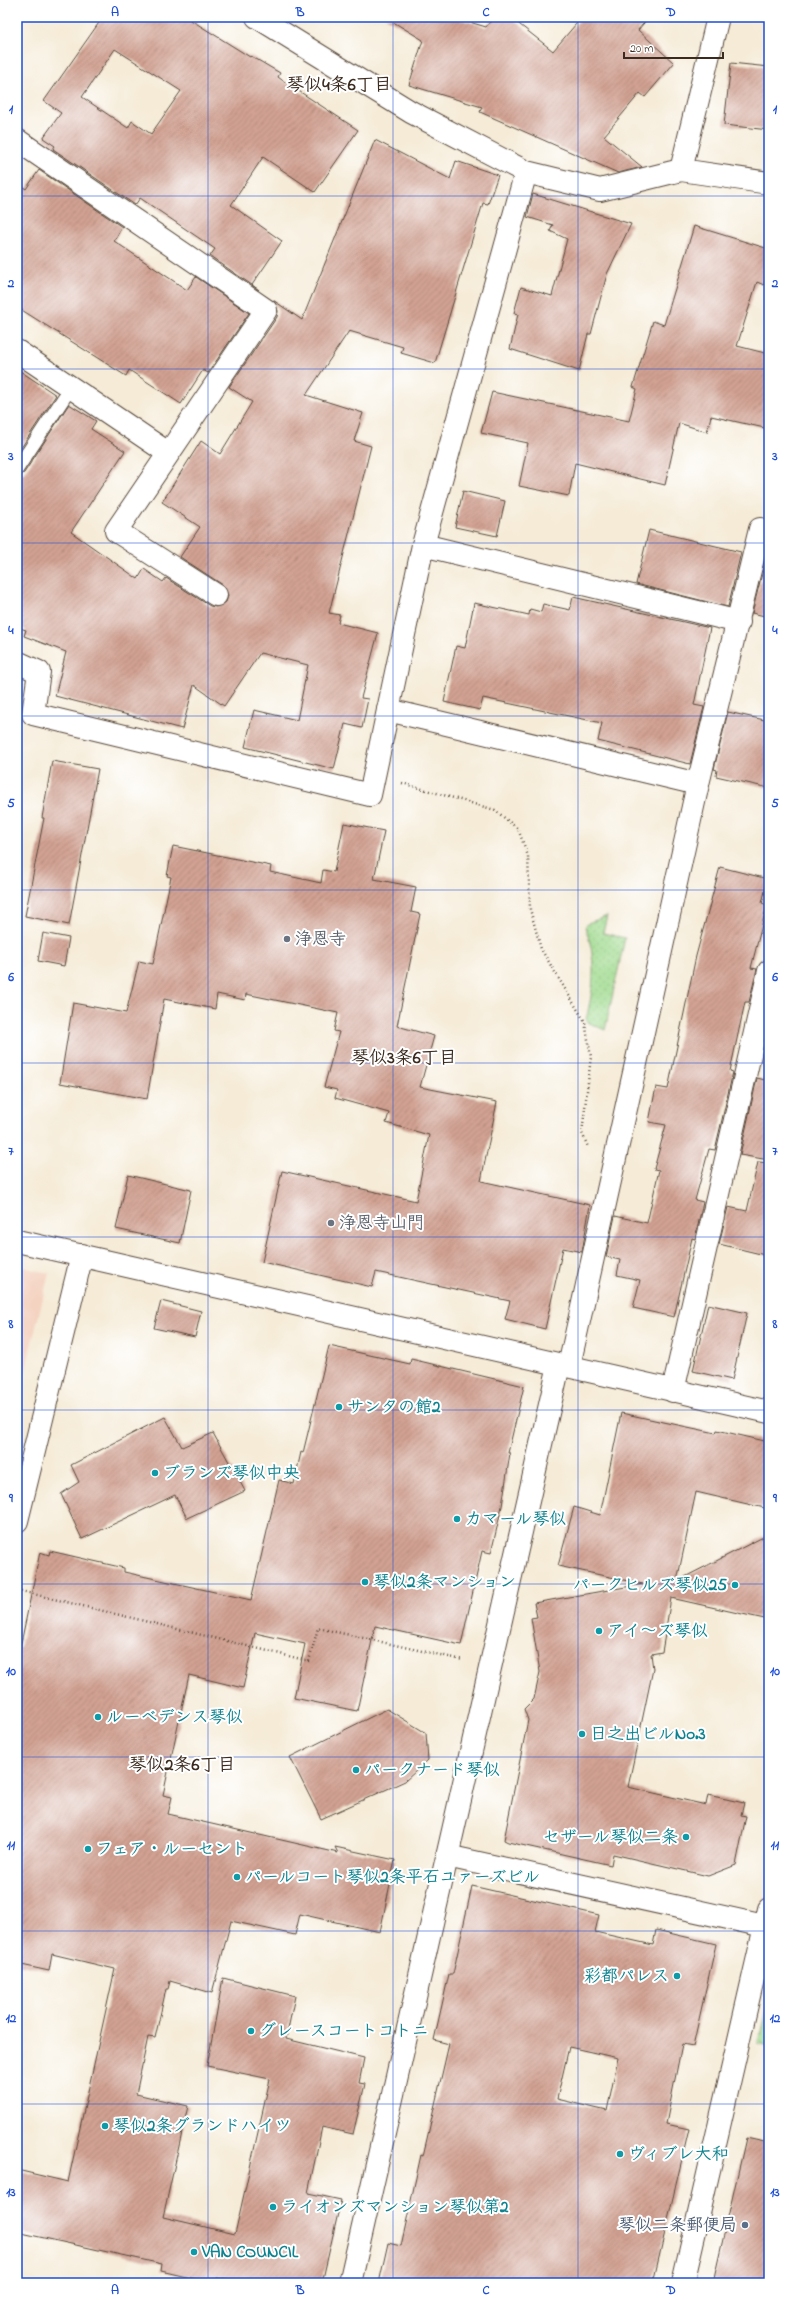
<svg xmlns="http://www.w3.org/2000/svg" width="786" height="2300" viewBox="0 0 786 2300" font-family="'Indie Flower','Klee One',sans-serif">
  <defs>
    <pattern id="green-dots" width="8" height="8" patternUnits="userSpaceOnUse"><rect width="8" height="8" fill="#9fda8d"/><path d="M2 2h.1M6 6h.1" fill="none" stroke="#8abb79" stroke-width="1.8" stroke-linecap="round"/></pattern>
    <pattern id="building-hatch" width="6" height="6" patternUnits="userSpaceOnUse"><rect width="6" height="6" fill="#d2a293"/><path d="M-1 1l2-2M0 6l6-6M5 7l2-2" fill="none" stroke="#ac8477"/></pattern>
  </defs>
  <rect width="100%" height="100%" fill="#fff"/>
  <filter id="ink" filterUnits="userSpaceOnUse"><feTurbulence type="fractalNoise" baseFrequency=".025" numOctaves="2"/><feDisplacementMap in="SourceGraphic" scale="8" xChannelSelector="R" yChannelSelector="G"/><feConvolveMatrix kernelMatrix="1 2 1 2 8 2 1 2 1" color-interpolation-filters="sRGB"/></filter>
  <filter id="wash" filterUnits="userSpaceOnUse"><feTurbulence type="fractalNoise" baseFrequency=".012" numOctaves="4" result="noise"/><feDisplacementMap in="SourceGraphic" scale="16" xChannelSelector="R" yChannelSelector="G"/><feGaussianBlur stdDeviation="0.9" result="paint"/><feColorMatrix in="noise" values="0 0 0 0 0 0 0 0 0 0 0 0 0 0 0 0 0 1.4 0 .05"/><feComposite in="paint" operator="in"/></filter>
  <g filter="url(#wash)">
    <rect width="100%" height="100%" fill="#f5ebd7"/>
    <polygon fill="#f4d3c1" points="17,1266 49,1273 17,1405"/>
    <g fill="url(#green-dots)" stroke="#6d8256">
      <path d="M607 916 603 933 625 938 605 1030 589 1023 586 1019C594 989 597 957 585 927L588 923Z"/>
      <polygon points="769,1998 769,2046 758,2043"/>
    </g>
    <g id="blocks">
      <g fill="url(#building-hatch)" fill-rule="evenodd">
        <path d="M103 17H186L250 57 251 56 280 73 278 77 282 80 358 130 315 192 263 157 231 205 282 241 252 285 259 290 210 256 215 249 140 198 135 205 53 149 55 146 43 138 61 113 44 101ZM115 49 181 91 151 134 132 121 128 128 82 97Z"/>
        <polygon points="385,17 453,17 486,27 494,17 510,17 553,51 582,17 649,17 638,30 674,63 645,97 640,93 604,136 642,167 618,173 480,112 482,107 409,85 423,40"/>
        <polygon points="731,63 769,67 769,130 724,125"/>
        <polygon points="375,140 450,179 456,161 498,175 488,204 483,203 435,363 401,353 403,347 349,331 306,395 363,413 354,441 371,446 329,613 340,615 338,623 378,633 361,698 368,699 362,728 345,724 334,769 245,747 254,710 297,720 308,665 260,653 224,706 194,685 182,729 55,696 66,652 24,636 26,630 17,627 17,477 24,473 69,404 96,421 91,429 125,451 71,532 138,579 144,569 163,582 166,578 210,606 216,607 226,602 228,595 223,585 180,557 200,527 162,502 201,441 220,454 252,402 229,387 277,317 278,311 273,300 302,320"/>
        <polygon points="39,170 122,227 114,241 187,290 196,277 249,313 208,373 203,370 181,404 129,370 126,376 17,307 17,183 26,189"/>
        <polygon points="533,194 631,224 607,274 591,334 588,334 579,371 510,349 518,314 514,313 521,287 552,296 567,239 550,231 553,225 527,217"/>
        <polygon points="694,226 769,249 769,267 764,285 757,282 737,346 769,354 769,429 711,416 707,432 679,423 665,485 575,463 569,496 519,486 528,443 481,433 492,392 629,421 637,389 633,387 653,321 664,325"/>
        <polygon points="17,369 56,395 17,454"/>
        <polygon points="463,491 505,501 497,536 455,527"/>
        <polygon points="649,530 741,552 728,607 636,584"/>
        <polygon points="766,558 769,559 769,617 752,613"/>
        <polygon points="573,597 710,628 694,705 704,707 690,764 598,741 602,723 483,698 480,710 444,702 456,646 465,648 474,603 529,615 530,609 541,612 543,604 570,610"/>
        <polygon points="728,712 769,721 769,788 716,776 717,770 714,769"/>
        <polygon points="52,761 98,769 69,925 25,916 44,818 42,818"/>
        <polygon points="344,823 384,831 374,879 416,887 411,912 420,914 397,1026 434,1036 420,1087 497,1102 481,1181 590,1205 582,1252 563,1248 545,1329 505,1319 510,1301 376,1272 372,1287 262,1262 282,1171 416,1201 429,1135 386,1123 389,1113 335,1098 337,1090 324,1087 339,1032 334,1031 338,1013 246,994 245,1000 217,994 215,1009 164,999 147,1099 60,1083 73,1003 126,1013 139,961 153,964 171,877 167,876 173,846 271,866 270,872 321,883 323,870 334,872"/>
        <polygon points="720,867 768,879 762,903 767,905 751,968 757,969 749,1002 745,1002 730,1071 733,1072 715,1150 709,1149 695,1200 703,1202 695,1239 692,1238 674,1317 633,1308 640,1280 617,1275 620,1260 606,1257 615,1216 647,1223 659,1170 654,1169 666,1125 649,1122 656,1087 668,1089 696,956"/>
        <polygon points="43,933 69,938 64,966 38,961"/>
        <polygon points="757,1078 769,1081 769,1160 740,1155"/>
        <polygon points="758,1162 769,1163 769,1256 719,1244 728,1207 747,1211"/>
        <polygon points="128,1175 191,1190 180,1243 116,1229"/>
        <polygon points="161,1301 201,1311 195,1337 154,1328"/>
        <polygon points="708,1304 747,1313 732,1380 693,1371"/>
        <polygon points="329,1346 410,1364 411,1359 524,1386 508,1453 510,1453 502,1506 491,1553 482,1551 461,1645 375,1626 357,1711 294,1698 305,1644 255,1633 243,1688 189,1675 163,1795 172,1797 168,1814 338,1853 335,1847 395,1860 380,1932 300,1914 295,1935 231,1921 212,1993 170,1981 168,1989 166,1989 155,2038 148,2037 136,2094 188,2106 163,2217 235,2234 270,2079 207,2066 223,1978 295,1996 286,2039 364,2058 359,2083 365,2084 353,2134 322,2127 308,2193 341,2200 322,2283 240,2283 217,2278 216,2283 212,2283 161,2271 162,2264 17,2232 17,2170 68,2182 115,1969 52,1954 49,1971 17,1964 17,1647 20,1648 40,1552 49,1555 50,1551 124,1568 124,1572 251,1600 279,1480 294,1484 301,1452 303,1453"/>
        <polygon points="621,1413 716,1433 717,1430 769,1442 769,1509 696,1492 677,1581 769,1534 769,1620 671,1598 662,1652 651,1654 653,1669 628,1787 706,1805 708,1795 744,1803 741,1815 746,1816 736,1865 708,1876 613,1854 611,1865 508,1842 504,1840 528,1720 524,1709 534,1699 540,1672 531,1618 537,1617 534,1603 643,1584 558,1566 574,1507 600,1515"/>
        <polygon points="165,1417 182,1447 213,1433 245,1491 187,1518 175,1495 82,1539 61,1494 79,1482 71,1465"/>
        <polygon points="387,1709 426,1733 428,1760 405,1781 321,1819 290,1757"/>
        <path d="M472 1886 599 1915 595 1932 653 1945 656 1930 716 1944 693 2046 682 2044 666 2124 689 2129 653 2283H379L388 2243 401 2246 421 2155 423 2156 449 2044 434 2040 449 1974H453ZM569 2047 618 2058 607 2111 557 2099Z"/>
        <polygon points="746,2138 769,2143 769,2283 713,2283"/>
      </g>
    </g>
  </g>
  <g filter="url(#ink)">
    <use href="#blocks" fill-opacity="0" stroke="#57473a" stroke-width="1"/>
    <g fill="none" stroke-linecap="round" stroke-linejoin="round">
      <defs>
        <polyline id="lane" points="17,469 71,387"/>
        <g id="street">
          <polyline points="257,17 411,112 526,172 600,190 681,170 769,183"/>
          <polyline points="17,140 266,310 116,531 216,595"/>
          <polyline points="681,170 718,17"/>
          <polyline points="17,351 168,453"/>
          <polyline points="423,545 739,622"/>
          <polyline points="17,662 39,672 33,714 370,795 423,545 526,172"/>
          <polyline points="388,710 698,784"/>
          <polyline points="17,1241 769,1412"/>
          <polyline points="569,1366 698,784 760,529"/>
          <polyline points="673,1391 769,971"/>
          <polyline points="17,1521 82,1255"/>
          <polyline points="447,1856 769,1927"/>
          <polyline points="350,2283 559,1365"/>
          <polyline points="683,2283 769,1909"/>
        </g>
      </defs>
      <use href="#lane" stroke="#57473a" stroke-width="15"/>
      <use href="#street" stroke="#57473a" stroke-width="24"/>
      <g stroke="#57473a" stroke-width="2.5" stroke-dasharray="1 3" stroke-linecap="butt">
        <polyline points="402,783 495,810 518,829 528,856 530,909 541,949 585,1022 591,1057 582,1133 588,1147"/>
        <polyline points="17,810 18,806"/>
        <polyline points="17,1590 309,1661 318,1628 463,1660"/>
      </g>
      <use href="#lane" stroke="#fff" stroke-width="13"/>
      <use href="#street" stroke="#fff" stroke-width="22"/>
    </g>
  </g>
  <path fill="none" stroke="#1d4ed8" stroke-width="1" stroke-opacity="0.55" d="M208 17V2283M393 17V2283M578 17V2283M17 196H769M17 369H769M17 543H769M17 716H769M17 890H769M17 1063H769M17 1237H769M17 1410H769M17 1584H769M17 1757H769M17 1931H769M17 2104H769"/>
  <g fill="#6b7280" stroke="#fff" stroke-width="1.5">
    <circle cx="287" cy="939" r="4"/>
    <circle cx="331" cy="1223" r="4"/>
  </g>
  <g fill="#0f9aa8" stroke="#fff" stroke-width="1.5">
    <circle cx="339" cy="1407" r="4"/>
    <circle cx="155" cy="1473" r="4"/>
    <circle cx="457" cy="1519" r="4"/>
    <circle cx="365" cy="1582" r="4"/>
    <circle cx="735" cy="1585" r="4"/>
    <circle cx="599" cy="1631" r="4"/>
    <circle cx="98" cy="1717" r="4"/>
    <circle cx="582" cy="1734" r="4"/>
    <circle cx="356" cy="1770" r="4"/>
    <circle cx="686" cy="1837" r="4"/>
    <circle cx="88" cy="1849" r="4"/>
    <circle cx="237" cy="1877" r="4"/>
    <circle cx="677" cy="1976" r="4"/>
    <circle cx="251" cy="2031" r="4"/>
    <circle cx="105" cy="2126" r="4"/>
    <circle cx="620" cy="2154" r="4"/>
    <circle cx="273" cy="2207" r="4"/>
    <circle cx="194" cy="2252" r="4"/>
  </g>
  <circle fill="#5c6f8a" stroke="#fff" stroke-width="1.5" cx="745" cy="2225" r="4"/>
  <g text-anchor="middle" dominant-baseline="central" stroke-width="4" stroke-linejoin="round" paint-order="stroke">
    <g font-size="17" font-weight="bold" fill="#5b616d" stroke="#fff" text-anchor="start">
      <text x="295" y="939">浄恩寺</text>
      <text x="339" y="1223">浄恩寺山門</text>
    </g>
    <g font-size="17" font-weight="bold" fill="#0d838f" stroke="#fff" text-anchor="start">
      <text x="347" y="1407">サンタの館2</text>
      <text x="163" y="1473">ブランズ琴似中央</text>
      <text x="465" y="1519">カマール琴似</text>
      <text x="373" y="1582">琴似2条マンション</text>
      <text x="727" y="1585" text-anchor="end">パークヒルズ琴似25</text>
      <text x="607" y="1631">アイ～ズ琴似</text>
      <text x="106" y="1717">ルーベデンス琴似</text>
      <text x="590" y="1734">日之出ビルNo.3</text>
      <text x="364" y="1770">パークナード琴似</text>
      <text x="678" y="1837" text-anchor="end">セザール琴似二条</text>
      <text x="96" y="1849">フェア・ルーセント</text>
      <text x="245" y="1877">パールコート琴似2条平石ユァーズビル</text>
      <text x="669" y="1976" text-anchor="end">彩都パレス</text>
      <text x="259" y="2031">グレースコートコトニ</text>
      <text x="113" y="2126">琴似2条グランドハイツ</text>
      <text x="628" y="2154">ヴィブレ大和</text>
      <text x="281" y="2207">ライオンズマンション琴似第2</text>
      <text x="202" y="2252">VAN COUNCIL</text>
    </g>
    <g font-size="17" font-weight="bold" fill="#4e5e75" stroke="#fff" text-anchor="end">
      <text x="737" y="2225">琴似二条郵便局</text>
    </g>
    <g font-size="18" font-weight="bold" fill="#3b2a1e" stroke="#fff">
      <text x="339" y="86">琴似4条6丁目</text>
      <text x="404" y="1059">琴似3条6丁目</text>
      <text x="182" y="1766">琴似2条6丁目</text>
    </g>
  </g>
  <rect width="786" height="2300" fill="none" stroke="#fff" stroke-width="44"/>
  <path d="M624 52v6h99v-6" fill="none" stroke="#3b2a1e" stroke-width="2"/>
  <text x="630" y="52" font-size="12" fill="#3b2a1e" stroke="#ffffff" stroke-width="3" paint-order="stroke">20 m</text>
  <rect x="22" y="22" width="742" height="2256" fill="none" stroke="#1d4ed8" stroke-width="1.5"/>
  <g font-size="13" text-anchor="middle" font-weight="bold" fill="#1d4ed8">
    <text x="115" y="16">A</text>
    <text x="300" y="16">B</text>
    <text x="486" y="16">C</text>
    <text x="671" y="16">D</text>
    <text x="11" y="113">1</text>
    <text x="775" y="113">1</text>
    <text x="11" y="287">2</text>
    <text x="775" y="287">2</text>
    <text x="11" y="460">3</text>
    <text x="775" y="460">3</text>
    <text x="11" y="634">4</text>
    <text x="775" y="634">4</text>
    <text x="11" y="807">5</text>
    <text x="775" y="807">5</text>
    <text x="11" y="981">6</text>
    <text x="775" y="981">6</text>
    <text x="11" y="1155">7</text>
    <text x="775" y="1155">7</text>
    <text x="11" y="1328">8</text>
    <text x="775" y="1328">8</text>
    <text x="11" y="1502">9</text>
    <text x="775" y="1502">9</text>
    <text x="11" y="1675">10</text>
    <text x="775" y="1675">10</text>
    <text x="11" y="1849">11</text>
    <text x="775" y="1849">11</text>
    <text x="11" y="2022">12</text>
    <text x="775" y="2022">12</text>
    <text x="11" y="2196">13</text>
    <text x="775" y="2196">13</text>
    <text x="115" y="2294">A</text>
    <text x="300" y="2294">B</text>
    <text x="486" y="2294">C</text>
    <text x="671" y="2294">D</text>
  </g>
</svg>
